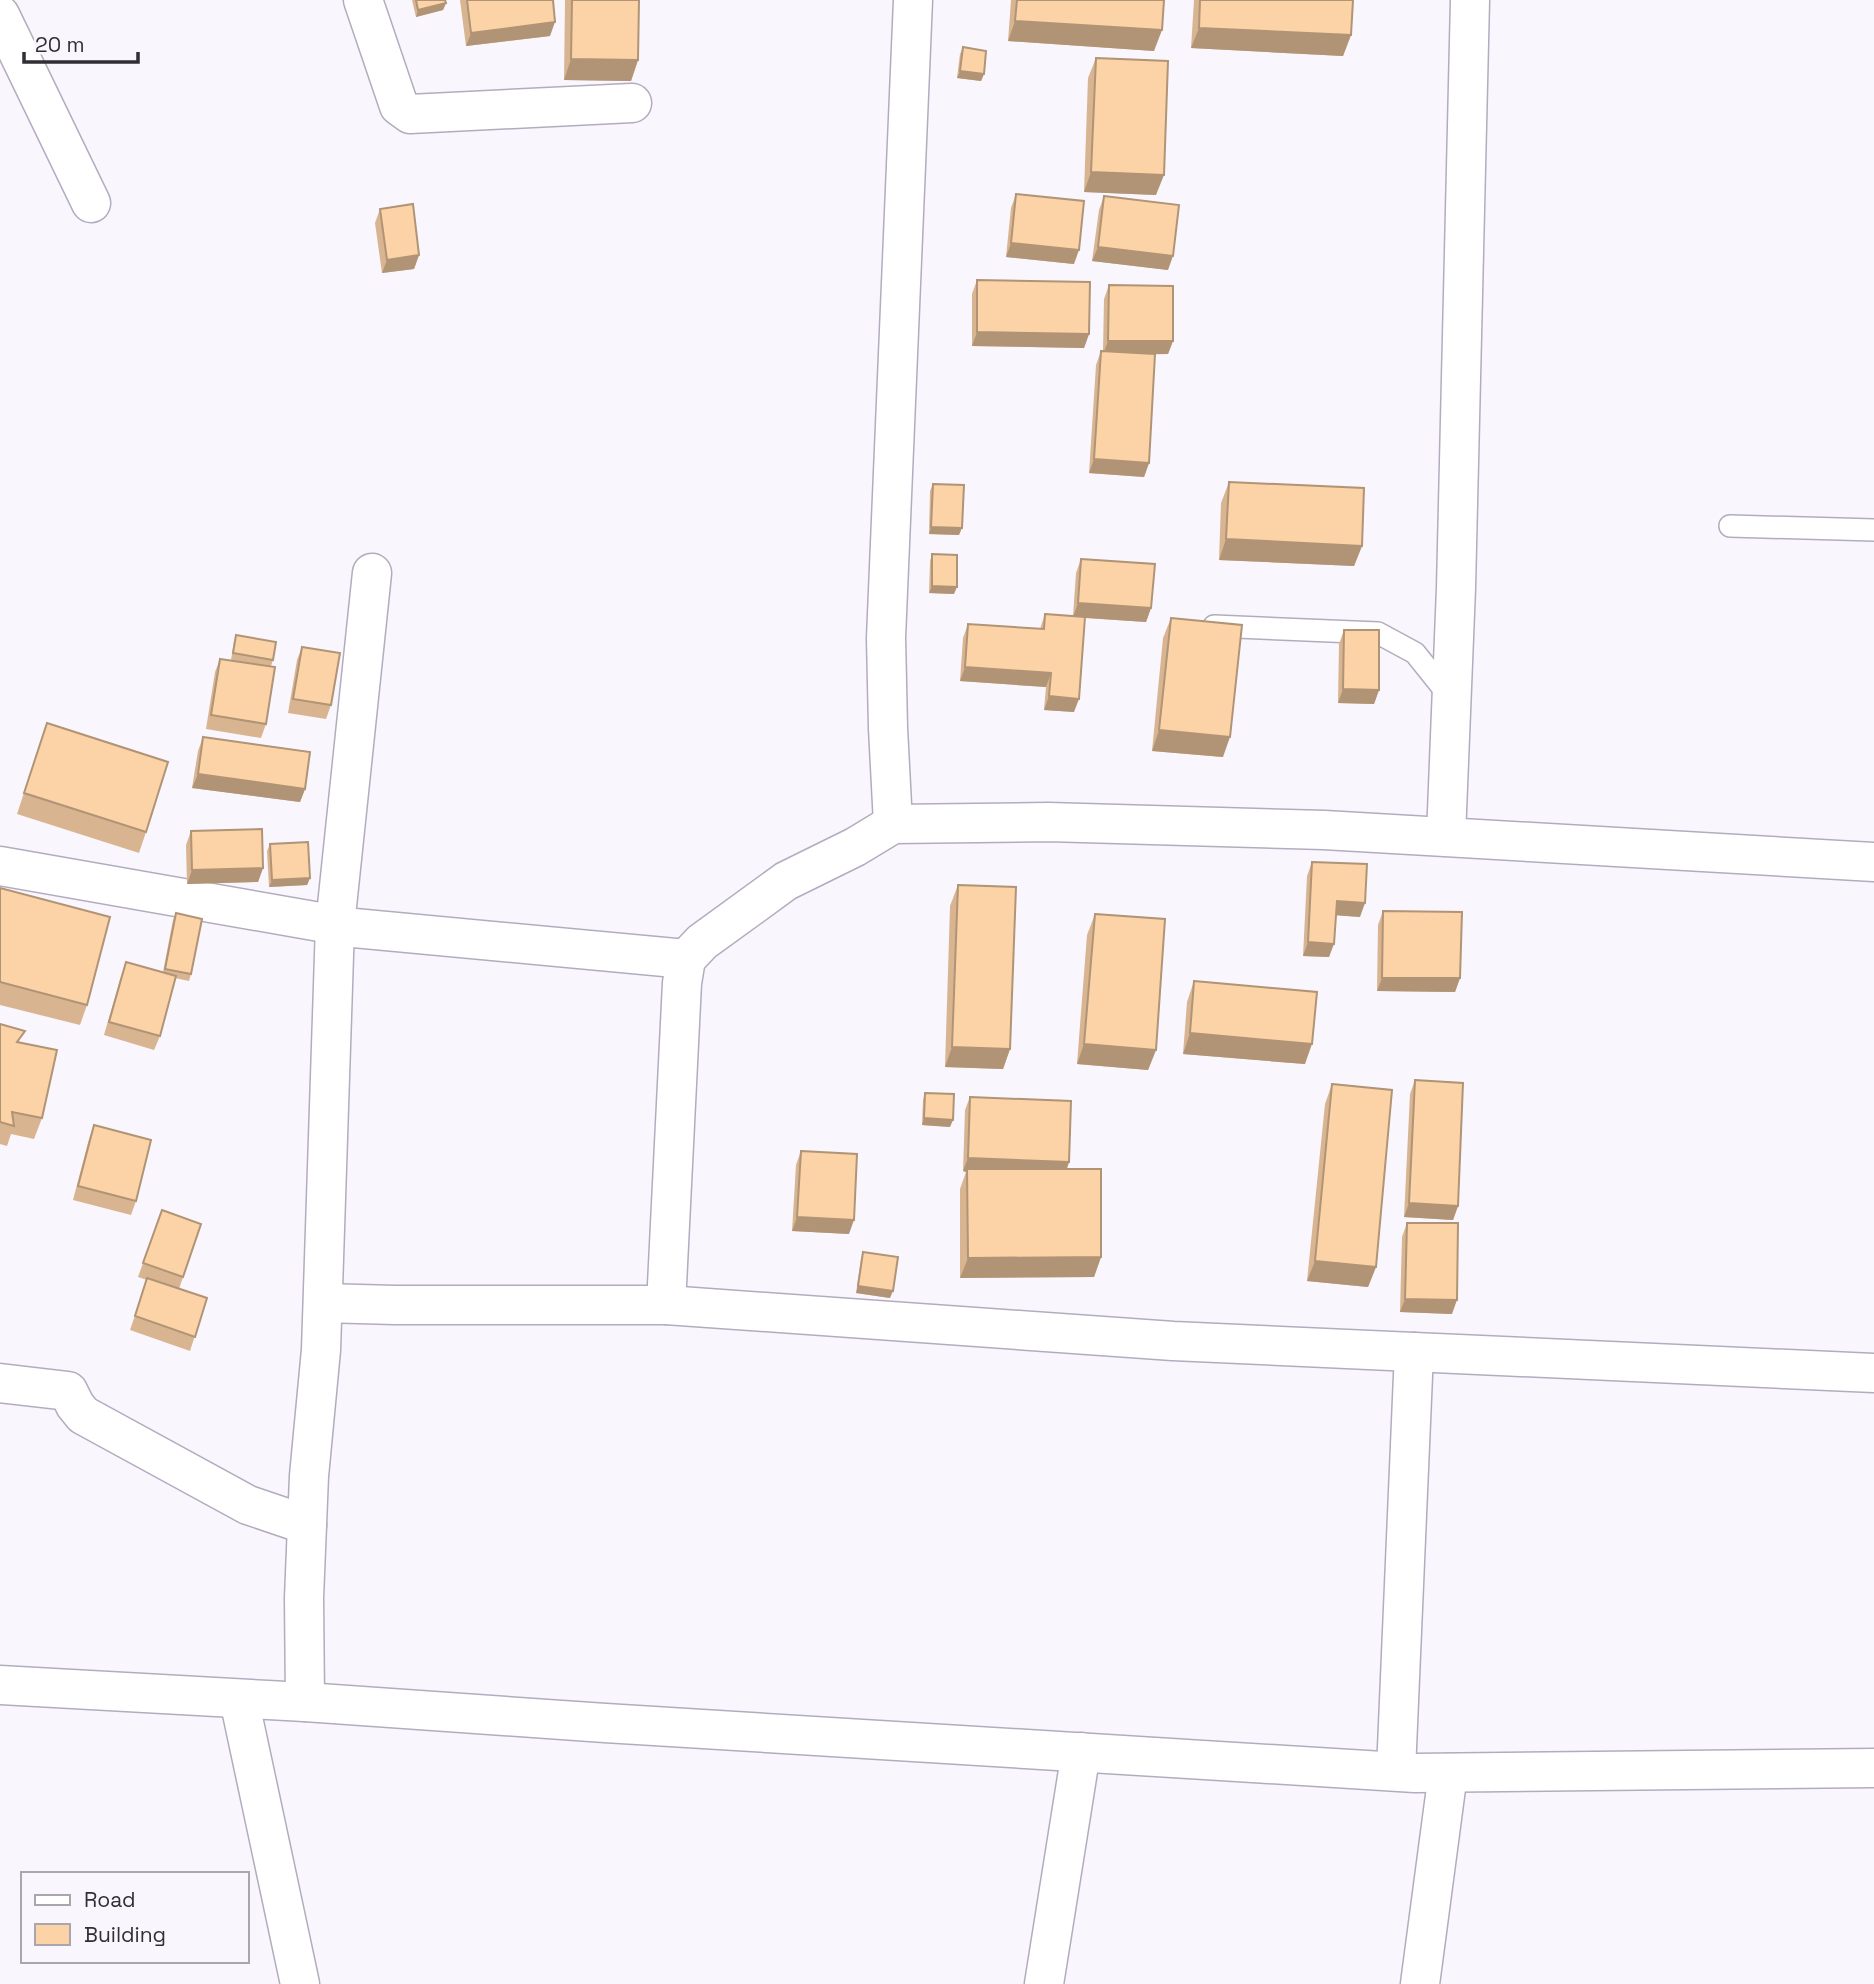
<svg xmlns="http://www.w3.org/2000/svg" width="1874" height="1984" viewBox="0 0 1874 1984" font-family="'Space Grotesk',sans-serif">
  <rect width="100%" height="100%" fill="#f9f6fe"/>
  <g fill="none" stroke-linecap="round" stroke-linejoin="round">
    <defs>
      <g id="lane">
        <polyline points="1730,526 1874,530"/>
        <polyline points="1214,626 1378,633 1415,653 1451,698"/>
      </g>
      <g id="street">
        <polyline points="363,0 399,106 410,114 632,103"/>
        <polyline points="0,15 91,203"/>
        <polyline points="893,824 888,728 886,638 913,0"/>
        <polyline points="1446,836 1456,588 1470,0"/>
        <polyline points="0,866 354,928 686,959"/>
        <polyline points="323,1303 395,1305 666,1305 1173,1341 1874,1373"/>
        <polyline points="666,1305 682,983 686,959 702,942 786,881 855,847 893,824 1048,822 1324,830 1874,862"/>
        <polyline points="0,1383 68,1391 75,1405 83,1415 248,1505 307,1525"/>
        <polyline points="0,1685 305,1702 605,1723 1415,1773 1874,1768"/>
        <polyline points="239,1699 300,1984"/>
        <polyline points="305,1702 304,1598 309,1476 321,1350 335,925 372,573"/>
        <polyline points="1396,1771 1414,1352"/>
        <polyline points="1044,1984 1081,1752"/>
        <polyline points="1420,1984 1448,1773"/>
      </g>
    </defs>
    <use href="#lane" stroke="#b3acbf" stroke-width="24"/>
    <use href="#street" stroke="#b3acbf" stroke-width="41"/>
    <use href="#lane" stroke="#fff" stroke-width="21"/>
    <use href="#street" stroke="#fff" stroke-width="38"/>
  </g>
  <g fill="#d8b590">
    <polygon points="412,0 445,0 446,3 443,10 416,17"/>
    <polygon points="460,0 553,0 550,36 466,46"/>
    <polygon points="565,0 639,0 638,60 631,81 564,80"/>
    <polygon points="1011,0 1164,0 1154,51 1008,41"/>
    <polygon points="1194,0 1353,0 1351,35 1343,56 1191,48"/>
    <polygon points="963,47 984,74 981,81 957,78 960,54"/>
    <polygon points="1096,58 1156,195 1084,192 1088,78"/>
    <polygon points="1016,194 1074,264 1006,257 1011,208"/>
    <polygon points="1104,196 1168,270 1092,261 1099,210"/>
    <polygon points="380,209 419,255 414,269 382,273 375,223"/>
    <polygon points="977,280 1089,334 1084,348 972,346 972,294"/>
    <polygon points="1109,285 1173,341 1168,354 1155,354 1149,463 1144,477 1089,473 1096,365 1101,351 1103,351 1104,299"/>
    <polygon points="1229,482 1362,546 1354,566 1219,560 1221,503"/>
    <polygon points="933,484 959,535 929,534 930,491"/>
    <polygon points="932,554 954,594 929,593 930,561"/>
    <polygon points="1081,559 1151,608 1146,622 1085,618 1074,712 1044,710 1046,687 960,681 963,638 968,624 1040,629 1045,614 1073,616 1076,573"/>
    <polygon points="1171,618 1223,757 1152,751 1163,638"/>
    <polygon points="1344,630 1379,690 1374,704 1338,703 1339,644"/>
    <polygon points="236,635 273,660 271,666 266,724 261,738 206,729 215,672 220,659 231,660 234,642"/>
    <polygon points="302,647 331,705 326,719 288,713 297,660"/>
    <polygon points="47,723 146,832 139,853 17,814"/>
    <polygon points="203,737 305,789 300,802 192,788 198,751"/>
    <polygon points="191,831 263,868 258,882 187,884 186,845"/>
    <polygon points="270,844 310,878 307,885 269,887 267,851"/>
    <polygon points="1312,862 1360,917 1336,915 1329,957 1303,956 1307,876"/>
    <polygon points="958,885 1010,1049 1003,1069 945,1067 950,906"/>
    <polygon points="0,888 87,1005 80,1025 0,1005"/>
    <polygon points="1383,911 1460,978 1455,992 1377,991 1378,925"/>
    <polygon points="176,913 191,974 189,981 175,978 160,1036 154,1050 104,1035 121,976 126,962 163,972 173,920"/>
    <polygon points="1095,914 1156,1050 1148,1070 1077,1064 1087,935"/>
    <polygon points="1194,981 1305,1064 1183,1054 1187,1002"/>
    <polygon points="0,1024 21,1043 42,1118 34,1139 11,1134 7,1146 0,1144"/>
    <polygon points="1415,1080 1458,1206 1453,1220 1404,1217 1410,1094"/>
    <polygon points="1332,1084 1376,1267 1368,1287 1307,1281 1325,1104"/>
    <polygon points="925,1093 950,1127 922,1125 923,1100"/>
    <polygon points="970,1097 1069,1162 1067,1169 1101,1257 1094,1277 960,1278 960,1189 966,1172 963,1171 965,1110"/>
    <polygon points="94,1125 136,1201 131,1215 73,1200 89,1139"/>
    <polygon points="801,1151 849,1234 792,1231 796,1165"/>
    <polygon points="162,1210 201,1224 179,1289 207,1298 190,1351 130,1330 147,1280 138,1277"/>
    <polygon points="1407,1223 1452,1314 1400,1312 1402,1237"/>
    <polygon points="863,1252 890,1298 856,1293 861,1259"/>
  </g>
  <g fill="#b09475">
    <polygon points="446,3 443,10 416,17 418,10"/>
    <polygon points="1015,21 1162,30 1154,51 1008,41"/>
    <polygon points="555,22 550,36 466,46 471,33"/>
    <polygon points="1199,28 1351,35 1343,56 1191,48"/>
    <polygon points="571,59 638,60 631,81 564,80"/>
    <polygon points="960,71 984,74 981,81 957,78"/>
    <polygon points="1091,172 1164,175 1156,195 1084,192"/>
    <polygon points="1011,243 1079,250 1074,264 1006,257"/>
    <polygon points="1098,247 1173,256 1168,270 1092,261"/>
    <polygon points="419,255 414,269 382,273 387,260"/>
    <polygon points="977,332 1089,334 1084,348 972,346"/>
    <polygon points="1108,341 1173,341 1168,354 1103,355"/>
    <polygon points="1094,459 1149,463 1144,477 1089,473"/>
    <polygon points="931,527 962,528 959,535 929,534"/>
    <polygon points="1226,539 1362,546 1354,566 1219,560"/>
    <polygon points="932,586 957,587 954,594 929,593"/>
    <polygon points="1078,603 1151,608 1146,622 1073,617"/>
    <polygon points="965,667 1051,673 1046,687 960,681"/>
    <polygon points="1343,689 1379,690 1374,704 1338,703"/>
    <polygon points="1049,696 1079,699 1074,712 1044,710"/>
    <polygon points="1159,730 1230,737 1223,757 1152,751"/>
    <polygon points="198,774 305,789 300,802 192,788"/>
    <polygon points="263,868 258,882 187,884 192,870"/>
    <polygon points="310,878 307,885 269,887 272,880"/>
    <polygon points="1337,901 1365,903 1360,917 1332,915"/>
    <polygon points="1308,942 1334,944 1329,957 1303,956"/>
    <polygon points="1382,978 1460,978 1455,992 1377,991"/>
    <polygon points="1190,1033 1312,1044 1305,1064 1183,1054"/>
    <polygon points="1084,1044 1156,1050 1148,1070 1077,1064"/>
    <polygon points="952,1047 1010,1049 1003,1069 945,1067"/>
    <polygon points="924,1118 953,1120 950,1127 922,1125"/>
    <polygon points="968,1158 1069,1162 1064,1176 967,1169 966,1172 963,1171"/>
    <polygon points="1409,1203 1458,1206 1453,1220 1404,1217"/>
    <polygon points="797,1217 854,1220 849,1234 792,1231"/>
    <polygon points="1101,1257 1094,1277 960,1278 968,1258"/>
    <polygon points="1315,1261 1376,1267 1368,1287 1307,1281"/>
    <polygon points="858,1286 893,1291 890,1298 856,1293"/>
    <polygon points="1405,1299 1457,1300 1452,1314 1400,1312"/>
  </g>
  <g fill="#fbd3a7" stroke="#b09475" stroke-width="2">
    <polygon points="416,0 445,0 446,3 418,10"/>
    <polygon points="467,0 553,0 555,22 471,33"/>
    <polygon points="572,0 639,0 638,60 571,59"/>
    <polygon points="1017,0 1164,0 1162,30 1015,21"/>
    <polygon points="1200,0 1353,0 1351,35 1199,28"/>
    <polygon points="963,47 986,51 984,74 960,71"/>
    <polygon points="1096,58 1168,61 1164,175 1091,172"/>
    <polygon points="1016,194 1084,201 1079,250 1011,243"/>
    <polygon points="1104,196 1179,205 1173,256 1098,247"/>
    <polygon points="413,204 419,255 387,260 380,209"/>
    <polygon points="977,280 1090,282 1089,334 977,332"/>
    <polygon points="1109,285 1173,286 1173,341 1108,341"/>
    <polygon points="1101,351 1155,354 1149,463 1094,459"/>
    <polygon points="1229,482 1364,488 1362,546 1226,539"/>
    <polygon points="933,484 964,485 962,528 931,527"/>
    <polygon points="932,554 957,555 957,587 932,586"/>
    <polygon points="1081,559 1155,564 1151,608 1078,603"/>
    <polygon points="1045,614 1085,617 1079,699 1049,696 1051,673 965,667 968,624 1044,629"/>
    <polygon points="1171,618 1242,625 1230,737 1159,730"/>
    <polygon points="1344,630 1379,630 1379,690 1343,689"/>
    <polygon points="236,635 276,642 273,660 233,653"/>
    <polygon points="302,647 340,653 331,705 293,699"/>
    <polygon points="220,659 275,667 266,724 211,715"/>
    <polygon points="47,723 168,762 146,832 24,793"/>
    <polygon points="203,737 310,752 305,789 198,774"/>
    <polygon points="262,829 263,868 192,870 191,831"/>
    <polygon points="308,842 310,878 272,880 270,844"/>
    <polygon points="1312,862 1367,864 1365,903 1337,901 1334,944 1308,942"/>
    <polygon points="958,885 1016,887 1010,1049 952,1047"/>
    <polygon points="0,888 110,917 87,1005 0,982"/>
    <polygon points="1383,911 1462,912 1460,978 1382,978"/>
    <polygon points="176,913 202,919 191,974 165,969"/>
    <polygon points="1095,914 1165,919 1156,1050 1084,1044"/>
    <polygon points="126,962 176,976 160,1036 109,1022"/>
    <polygon points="1194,981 1317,992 1312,1044 1190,1033"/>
    <polygon points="0,1024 25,1031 17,1042 57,1050 42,1118 12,1112 14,1126 0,1122"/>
    <polygon points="1415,1080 1463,1083 1458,1206 1409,1203"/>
    <polygon points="1332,1084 1392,1090 1376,1267 1315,1261"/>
    <polygon points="925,1093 954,1094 953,1120 924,1118"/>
    <polygon points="970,1097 1071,1101 1069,1162 968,1158"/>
    <polygon points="94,1125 151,1140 136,1201 78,1186"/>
    <polygon points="801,1151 857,1154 854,1220 797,1217"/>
    <polygon points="967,1169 1101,1169 1101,1257 968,1258"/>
    <polygon points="162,1210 201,1224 183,1277 143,1263"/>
    <polygon points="1407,1223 1458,1223 1457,1300 1405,1299"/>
    <polygon points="863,1252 898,1257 893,1291 858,1286"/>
    <polygon points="147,1278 207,1298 195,1337 135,1316"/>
  </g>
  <rect x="21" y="1872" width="228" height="91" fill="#f9f6fe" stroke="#a9a6ae" stroke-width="2"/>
  <rect x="35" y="1895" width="35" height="10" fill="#ffffff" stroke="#a9a6ae" stroke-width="2"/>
  <text x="84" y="1907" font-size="21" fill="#312e35">Road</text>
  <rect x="35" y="1924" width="35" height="21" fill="#fbd3a7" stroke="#a9a6ae" stroke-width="2"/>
  <text x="84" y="1942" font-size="21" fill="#312e35">Building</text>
  <path d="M24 52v10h114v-10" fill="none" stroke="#312e35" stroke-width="3.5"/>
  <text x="35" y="52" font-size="21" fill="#312e35" stroke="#f9f6fe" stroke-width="5" paint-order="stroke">20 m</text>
</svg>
